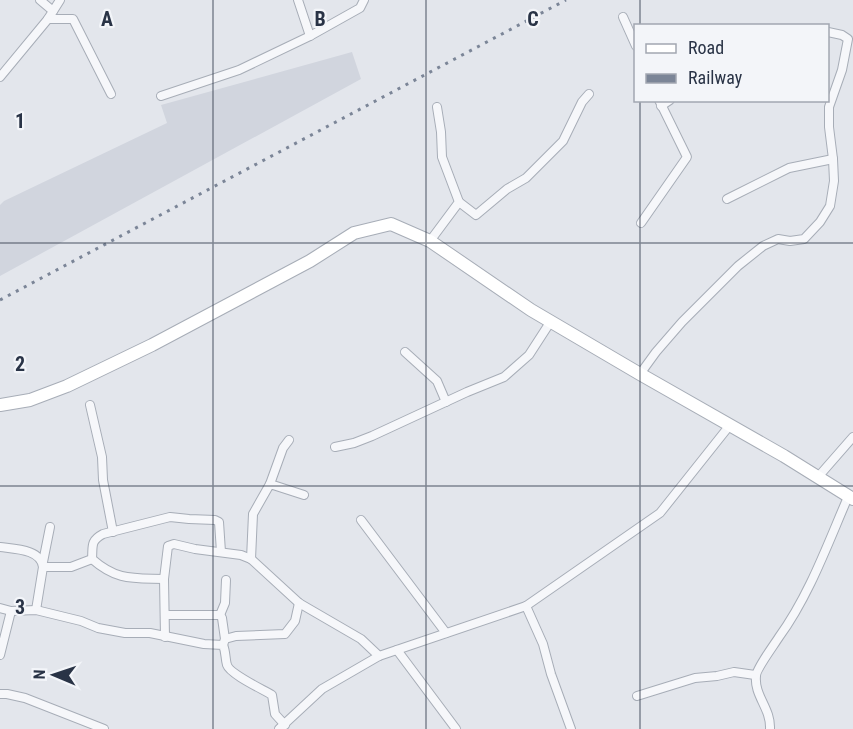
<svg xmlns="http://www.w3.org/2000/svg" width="853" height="729" viewBox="0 0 853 729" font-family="'Roboto Condensed',sans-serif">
  <rect width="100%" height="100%" fill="#e3e6ec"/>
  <polygon fill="#d1d5de" points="352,52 361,79 0,276 0,205 4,201 167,123 161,105"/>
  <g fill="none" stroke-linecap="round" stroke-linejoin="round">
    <defs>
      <g id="street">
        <polyline points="40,0 53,11"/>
        <polyline points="298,0 310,36"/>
        <polyline points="623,17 636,46"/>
        <polyline points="48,19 73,19 111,94"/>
        <polyline points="0,77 48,19 60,0"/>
        <polyline points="161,96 239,70 310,36 360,8 364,0"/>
        <polyline points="661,106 670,100"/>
        <polyline points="727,199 789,168 833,159"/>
        <polyline points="459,202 476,215 507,189 526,178 563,141 582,102 589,94"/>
        <polyline points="641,223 687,157 659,100"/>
        <polyline points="430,241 459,202 442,157 441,132 437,107"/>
        <polyline points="405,352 437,381 446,402"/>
        <polyline points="640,374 656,352 682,322 738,266 763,246 778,239 790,241 804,239 820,222 830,206 834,181 833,159 829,127 829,107 842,70 848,39 842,35 828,32"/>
        <polyline points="90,405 102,457 103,480 113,532"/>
        <polyline points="335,447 354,443 372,436 467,392 504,377 529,355 551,321"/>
        <polyline points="818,477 853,437"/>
        <polyline points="270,484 283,448 289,440"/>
        <polyline points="361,520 446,633"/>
        <path d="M0 547C14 549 41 549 43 567L36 610"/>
        <path d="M92 559C117 581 133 578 164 579"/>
        <polyline points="251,559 253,514 270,484 304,495"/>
        <polyline points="43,562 50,527"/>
        <path d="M43 567H71L92 559C93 546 90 541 103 534L170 517 189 519 215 520 219 522 221 552"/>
        <polyline points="526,606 543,644 551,674 571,729"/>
        <path d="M0 608 11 611 36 610 81 621 98 628 125 633H150L204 644 223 645C226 652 225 658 227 665 230 674 262 689 272 695L275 714 285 725"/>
        <polyline points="165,615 220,615 222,618 225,639"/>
        <polyline points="220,615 225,603 226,580"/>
        <polyline points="165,637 164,579 168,546 174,544 195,549 241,555 251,559 299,603 361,639 379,656"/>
        <polyline points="223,645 225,639 236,636 285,634 295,621 299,603"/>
        <polyline points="397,650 456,729"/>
        <polyline points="0,655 11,611"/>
        <polyline points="0,694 7,694 25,698 104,729"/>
        <polyline points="637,696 695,678 717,676 734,672 755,675"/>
        <polyline points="279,729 322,689 379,656 526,606 660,513 730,425"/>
        <path d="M770 729C771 708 754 696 756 676 756 669 774 645 779 637 809 596 828 543 848 497"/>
      </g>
      <polyline id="secondary" points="0,405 30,400 67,386 152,345 310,261 354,233 391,224 430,241 531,310 640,374 784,456 853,499"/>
    </defs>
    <use href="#street" stroke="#a7adb7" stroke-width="10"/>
    <use href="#secondary" stroke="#a7adb7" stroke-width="14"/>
    <use href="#street" stroke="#f6f7fa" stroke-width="8"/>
    <use href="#secondary" stroke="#fff" stroke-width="12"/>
    <polyline stroke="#7b8597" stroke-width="3" stroke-dasharray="3 6" stroke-linecap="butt" points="0,300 566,0"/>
  </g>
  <path fill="none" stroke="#293346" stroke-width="1.5" stroke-opacity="0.55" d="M213 0V729M426 0V729M640 0V26M640 100V729M0 243H853M0 486H853"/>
  <g font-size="20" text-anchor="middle" font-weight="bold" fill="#293346" stroke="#f3f5f9" stroke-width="4.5" stroke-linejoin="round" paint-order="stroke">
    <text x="107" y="26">A</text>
    <text x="320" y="26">B</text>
    <text x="533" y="26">C</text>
    <text x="20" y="128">1</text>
    <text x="20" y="371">2</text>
    <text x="20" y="614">3</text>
  </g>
  <rect x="634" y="24" width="195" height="78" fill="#f3f5f9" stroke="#a2a7b1" stroke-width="1.5"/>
  <rect x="646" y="44" width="30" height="9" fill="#ffffff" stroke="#a2a7b1" stroke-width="1.5"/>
  <text x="688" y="54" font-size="18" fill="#293346">Road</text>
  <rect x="646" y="74" width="30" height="9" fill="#7b8597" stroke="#a2a7b1" stroke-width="1.5"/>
  <text x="688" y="84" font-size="18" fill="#293346">Railway</text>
  <g transform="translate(54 675) rotate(272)" stroke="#f3f5f9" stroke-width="4.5" paint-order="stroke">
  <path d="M0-4.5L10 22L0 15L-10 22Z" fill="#293346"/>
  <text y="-9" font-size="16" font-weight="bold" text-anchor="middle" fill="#293346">N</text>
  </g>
</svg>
